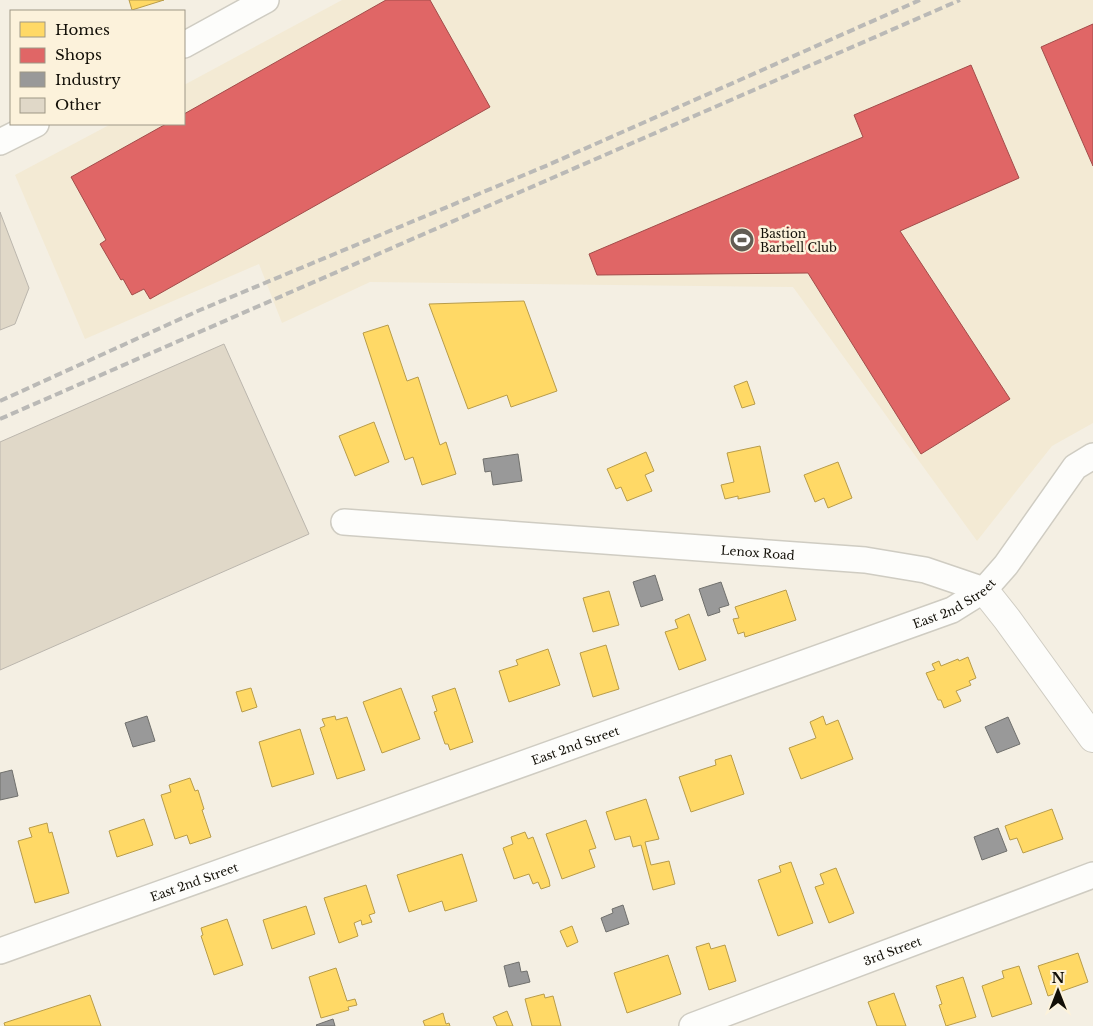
<svg xmlns="http://www.w3.org/2000/svg" width="1093" height="1026" viewBox="0 0 1093 1026" font-family="'Libre Baskerville',serif">
  <rect width="100%" height="100%" fill="#f4efe3"/>
  <polygon fill="#f3ead4" points="342,0 1093,0 1093,423 1052,446 977,541 793,287 370,282 282,323 259,264 85,339 15,175 111,124 184,124 184,85"/>
  <g fill="#ffd966" stroke="#b89c4a">
    <polygon points="129,0 164,0 132,10"/>
    <polygon points="524,301 557,391 511,407 507,395 468,409 429,304"/>
    <polygon points="388,325 407,381 418,377 440,445 446,442 456,474 422,485 413,457 405,460 363,333"/>
    <polygon points="747,381 755,404 742,408 734,386"/>
    <polygon points="374,422 389,462 355,476 339,436"/>
    <polygon points="760,446 770,492 738,499 738,496 725,499 721,485 734,482 727,453"/>
    <polygon points="646,452 654,471 645,475 652,491 627,501 621,487 616,489 607,469"/>
    <polygon points="838,462 852,498 828,508 824,498 815,502 804,475"/>
    <polygon points="786,590 796,620 745,637 744,632 738,634 733,619 739,618 735,607"/>
    <polygon points="609,591 619,625 593,632 583,598"/>
    <polygon points="689,614 706,660 679,670 665,632 678,628 675,620"/>
    <polygon points="606,645 619,689 593,697 580,653"/>
    <polygon points="548,649 560,685 509,702 499,671 518,665 516,660"/>
    <polygon points="968,657 976,678 969,681 971,685 956,691 961,701 944,708 941,700 938,700 926,673 935,670 932,664 939,661 941,666 958,659 959,661"/>
    <polygon points="251,688 257,707 242,712 236,692"/>
    <polygon points="401,688 420,739 382,753 363,702"/>
    <polygon points="455,688 473,742 450,750 448,744 445,744 434,712 437,711 432,696"/>
    <polygon points="335,716 336,720 347,717 365,770 337,779 320,728 325,726 322,719"/>
    <polygon points="823,716 826,725 838,720 853,759 801,779 789,748 816,738 810,722"/>
    <polygon points="300,729 314,774 272,787 259,742"/>
    <polygon points="731,755 744,794 691,812 679,777 716,765 715,760"/>
    <polygon points="190,778 195,791 198,790 204,809 202,810 211,837 190,844 187,835 175,839 161,795 171,792 169,785"/>
    <polygon points="646,799 659,839 645,842 651,865 669,861 675,884 653,890 641,845 633,847 630,836 615,840 606,812"/>
    <polygon points="1052,809 1063,839 1023,853 1017,838 1010,840 1005,826"/>
    <polygon points="144,819 153,845 117,857 109,831"/>
    <polygon points="586,820 596,848 589,850 595,867 562,879 546,834"/>
    <polygon points="47,823 49,833 52,832 69,893 35,903 18,841 32,837 29,828"/>
    <polygon points="525,832 528,839 533,837 549,880 550,886 541,889 538,882 533,884 529,874 514,879 503,848 513,844 511,837"/>
    <polygon points="462,854 477,901 445,911 442,901 409,912 397,875"/>
    <polygon points="791,862 813,923 778,936 758,880 781,872 779,866"/>
    <polygon points="836,868 854,913 829,923 815,887 824,884 820,874"/>
    <polygon points="366,885 375,913 369,915 372,922 362,925 361,920 354,923 358,936 339,943 324,898"/>
    <polygon points="306,906 315,934 272,949 263,920"/>
    <polygon points="227,919 243,965 214,975 201,936 203,935 201,928"/>
    <polygon points="572,926 578,942 567,947 560,931"/>
    <polygon points="709,943 711,949 725,945 736,981 709,990 696,947"/>
    <polygon points="1078,953 1088,982 1048,996 1038,966"/>
    <polygon points="668,955 681,994 627,1013 614,973"/>
    <polygon points="1019,966 1032,1004 992,1017 982,986 1004,978 1002,971"/>
    <polygon points="336,968 347,1001 355,999 357,1005 348,1007 349,1010 321,1018 309,977"/>
    <polygon points="963,977 976,1017 946,1026 939,1005 942,1004 936,986"/>
    <polygon points="894,993 906,1026 877,1026 868,1002"/>
    <polygon points="544,994 545,998 553,996 561,1026 532,1026 525,999"/>
    <polygon points="90,995 101,1026 5,1026 4,1023"/>
    <polygon points="507,1011 513,1026 497,1026 493,1017"/>
    <polygon points="443,1013 446,1024 449,1023 450,1026 425,1026 423,1021"/>
  </g>
  <g fill="#e06666" stroke="#a24c4a">
    <polygon points="386,0 430,0 490,107 150,299 144,289 132,295 123,279 121,280 100,244 106,240 71,177 166,124 184,124 184,114"/>
    <polygon points="1093,24 1093,166 1041,47"/>
    <polygon points="971,65 1019,178 900,231 1010,399 921,454 808,273 597,275 589,254 863,137 854,115"/>
  </g>
  <g fill="#999" stroke="#70706d">
    <polygon points="518,454 522,481 493,485 491,471 485,472 483,459"/>
    <polygon points="655,575 663,600 641,607 633,582"/>
    <polygon points="721,582 729,605 719,608 720,612 708,616 699,589"/>
    <polygon points="147,716 155,741 133,747 125,723"/>
    <polygon points="1008,717 1020,744 997,753 985,727"/>
    <polygon points="12,770 18,796 0,800 0,773"/>
    <polygon points="998,828 1007,851 982,860 974,837"/>
    <polygon points="623,905 629,924 606,932 601,918 613,913 612,909"/>
    <polygon points="519,962 521,972 527,971 530,982 509,987 504,966"/>
    <polygon points="333,1019 335,1026 317,1026 316,1025"/>
  </g>
  <g fill="#e0d8c8" stroke="#bbb6ad">
    <polygon points="0,212 29,288 15,324 0,330"/>
    <polygon points="224,344 309,534 0,670 0,442"/>
  </g>
  <g fill="none" stroke-linecap="round" stroke-linejoin="round">
    <defs>
      <g id="street">
        <polyline points="184,45 266,0"/>
        <polyline points="0,142 36,124"/>
        <path id="s1" d="M344 522 865 560 925 570 984 590"/>
        <path id="s2" d="M0 951 952 610 984 590 1006 565 1075 467 1093 456"/>
        <path id="s3" d="M692 1026 1093 875"/>
      </g>
      <polyline id="secondary" points="984,590 1007,619 1093,738"/>
    </defs>
    <use href="#street" stroke="#cfccc2" stroke-width="28"/>
    <use href="#secondary" stroke="#cfccc2" stroke-width="30"/>
    <use href="#street" stroke="#fdfdfb" stroke-width="25"/>
    <use href="#secondary" stroke="#fdfdfb" stroke-width="28"/>
    <g stroke="#bab9b6" stroke-width="4" stroke-dasharray="8 4" stroke-linecap="butt">
      <polyline points="0,401 200,310 548,165 920,0"/>
      <polyline points="0,419 960,0"/>
    </g>
  </g>
  <defs>
    <symbol id="stadium-disc" viewBox="-11 -11 22 22"><circle r="9.5" fill="#615d54" stroke="#fcf2db"/><path d="M0-5a6.5 5 0 1 0 0 10a6.5 5 0 1 0 0-10ZM-3.5-1.8h7v3.6h-7Z" fill="#fff"/></symbol>
  </defs>
  <g fill-rule="evenodd">
    <use href="#stadium-disc" x="728" y="226" width="28" height="28"/>
  </g>
  <g text-anchor="middle" dominant-baseline="central" stroke-width="5" stroke-linejoin="round" paint-order="stroke">
    <g font-size="12" fill="#120f07" stroke="#fcf2db" text-anchor="start">
      <text x="760" y="233">Bastion<tspan x="760" dy="14">Barbell Club</tspan></text>
    </g>
    <g font-size="12" fill="#120f07" stroke="#fcf2db">
      <text stroke="none"><textPath href="#s1" startOffset="415">Lenox Road</textPath></text>
      <text stroke="none"><textPath href="#s2" startOffset="1016">East 2nd Street</textPath></text>
      <text stroke="none"><textPath href="#s2" startOffset="611">East 2nd Street</textPath></text>
      <text stroke="none"><textPath href="#s2" startOffset="206">East 2nd Street</textPath></text>
      <text stroke="none"><textPath href="#s3" startOffset="214">3rd Street</textPath></text>
    </g>
  </g>
  <rect x="10" y="10" width="175" height="115" fill="#fcf2db" stroke="#9e9786"/>
  <rect x="20" y="22" width="25" height="15" fill="#ffd966" stroke="#9e9786"/>
  <text x="55" y="35" font-size="15" fill="#120f07">Homes</text>
  <rect x="20" y="48" width="25" height="15" fill="#e06666" stroke="#9e9786"/>
  <text x="55" y="60" font-size="15" fill="#120f07">Shops</text>
  <rect x="20" y="72" width="25" height="15" fill="#999999" stroke="#9e9786"/>
  <text x="55" y="85" font-size="15" fill="#120f07">Industry</text>
  <rect x="20" y="98" width="25" height="15" fill="#e0d8c8" stroke="#9e9786"/>
  <text x="55" y="110" font-size="15" fill="#120f07">Other</text>
  <g transform="translate(1058 991)" stroke="#fcf2db" stroke-width="4" paint-order="stroke">
  <path d="M0-4L9 19L0 12L-9 19Z" fill="#120f07"/>
  <text y="-8" font-size="14" font-weight="bold" text-anchor="middle" fill="#120f07">N</text>
  </g>
</svg>
